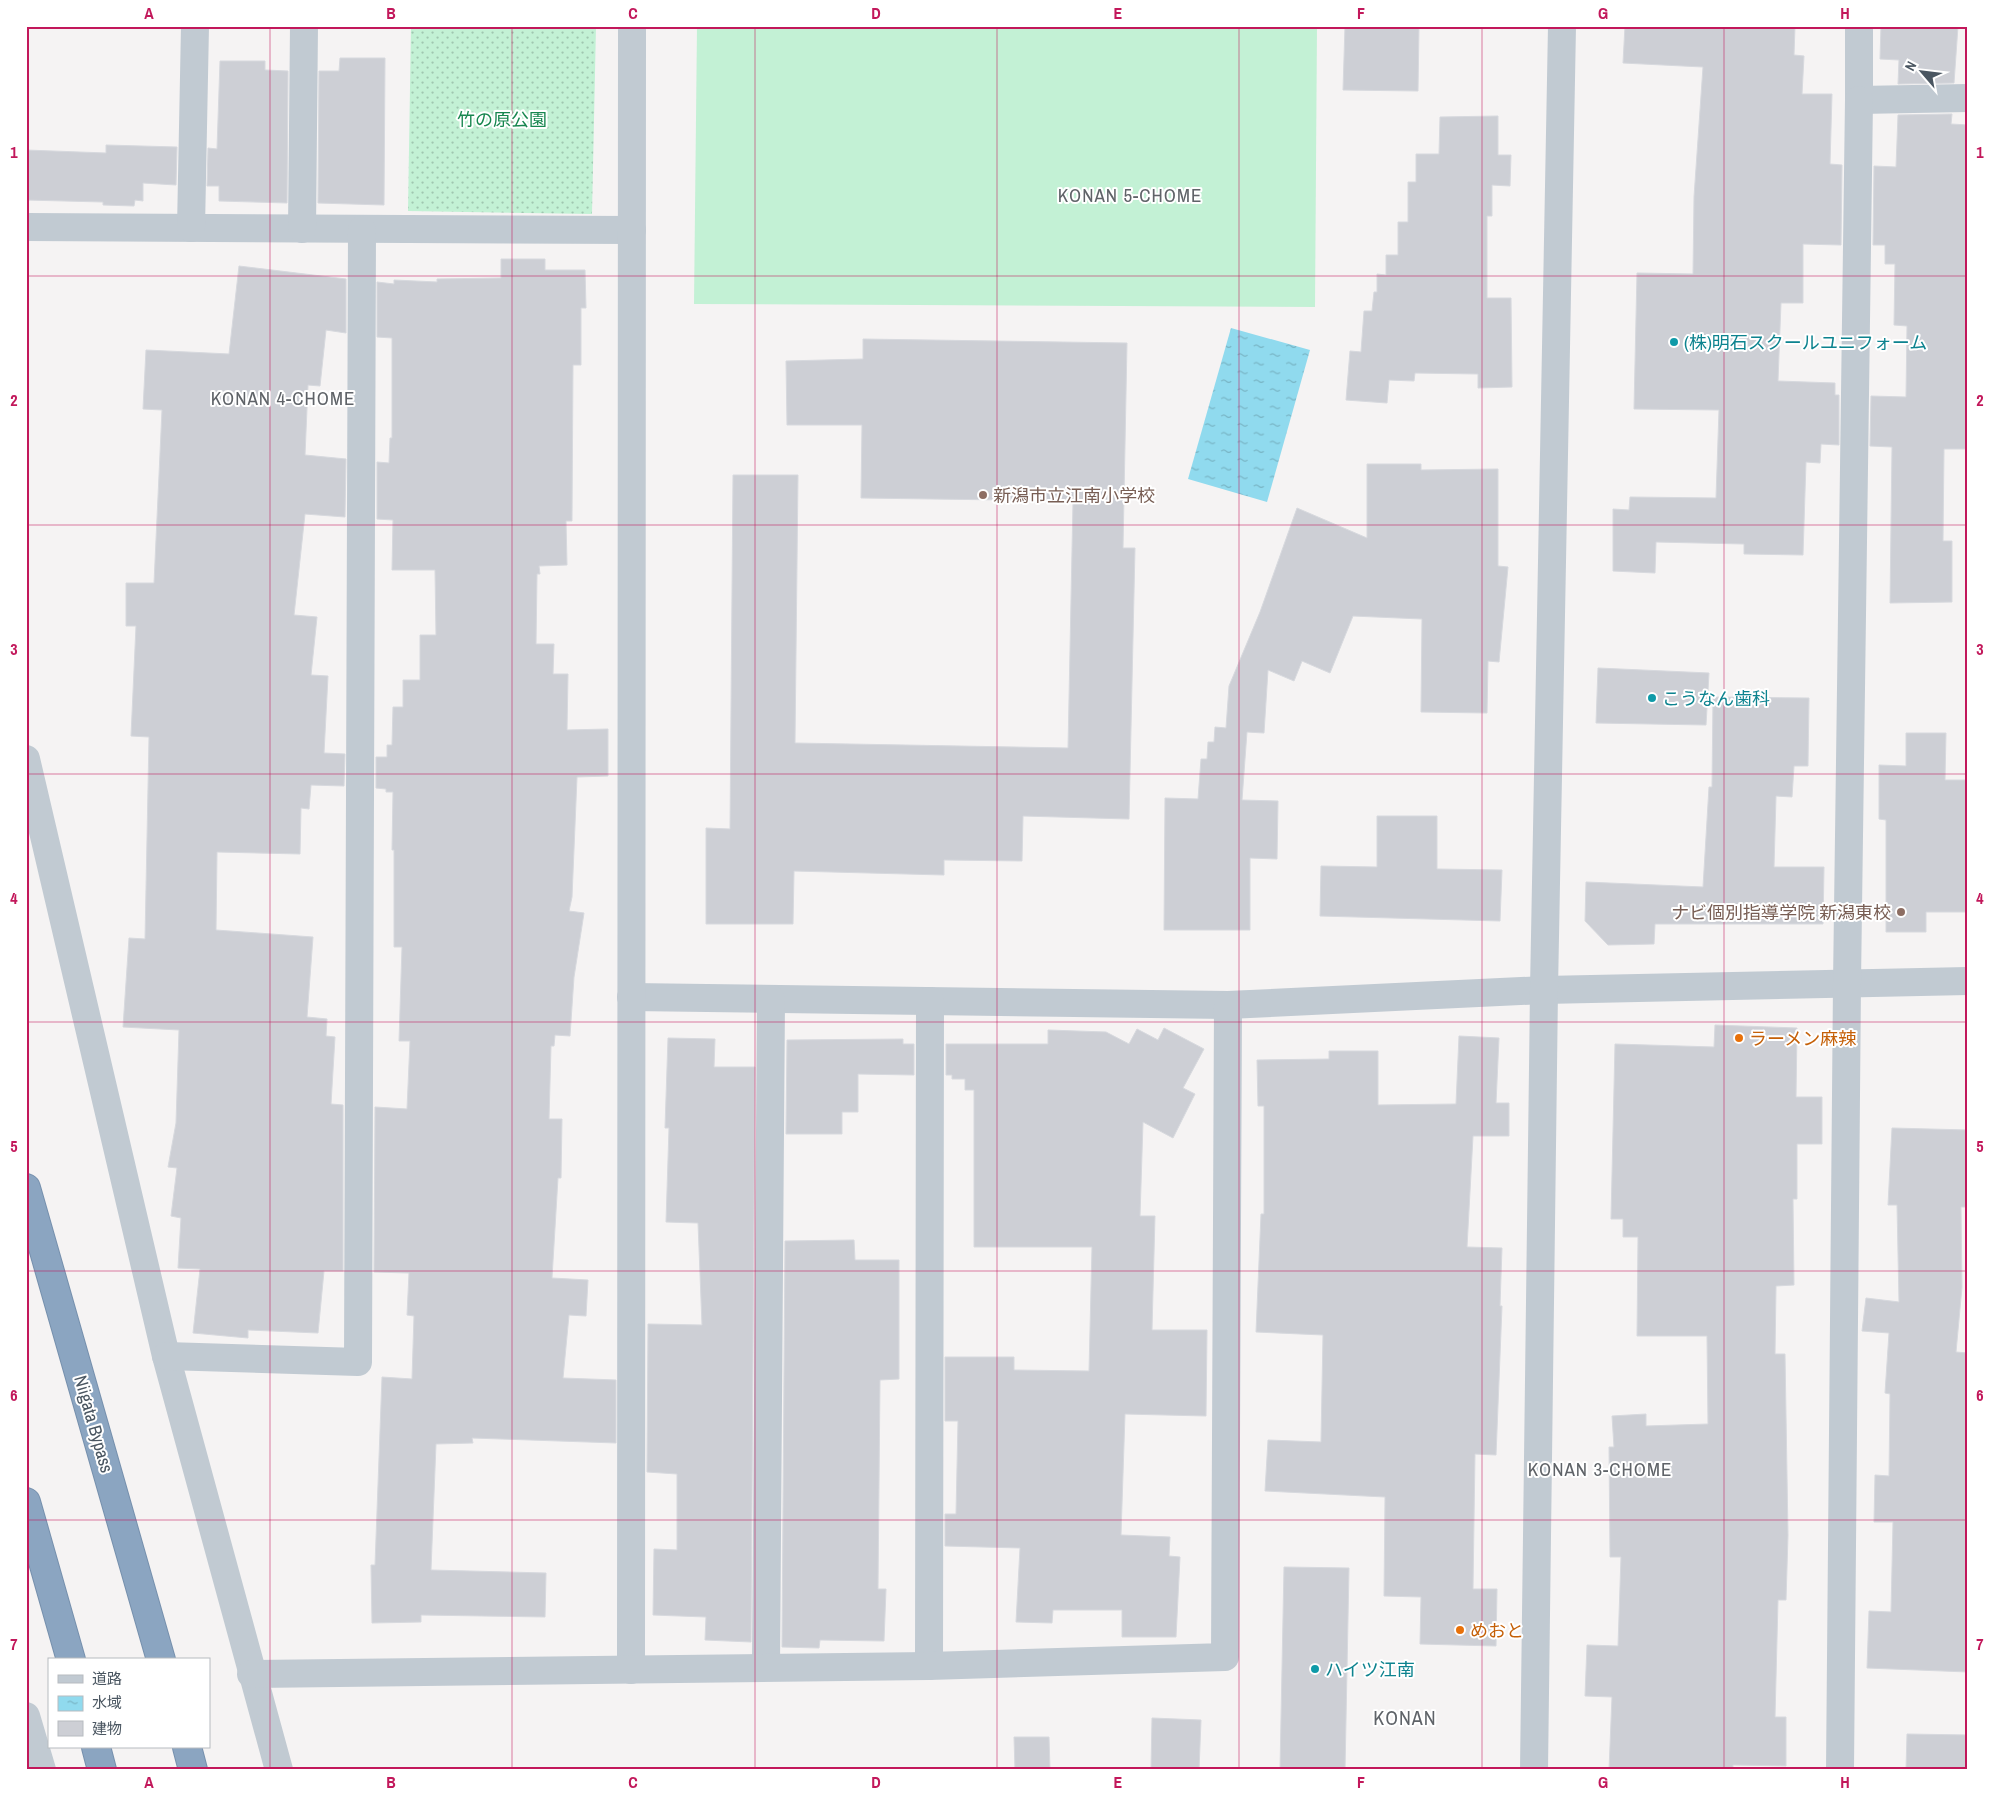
<svg xmlns="http://www.w3.org/2000/svg" width="1994" height="1796" viewBox="0 0 1994 1796" font-family="'Archivo Narrow','Noto Sans JP',sans-serif">
  <defs>
    <pattern id="grass-dots" width="8" height="8" patternUnits="userSpaceOnUse" patternTransform="scale(1.25)"><rect width="8" height="8" fill="#c3f1d5"/><path d="M2 2h.1M6 6h.1" fill="none" stroke="#a0c6b0" stroke-width="1.8" stroke-linecap="round"/></pattern>
    <pattern id="water-ripples" width="26" height="14" patternUnits="userSpaceOnUse" patternTransform="scale(1.25)"><rect width="26" height="14" fill="#90daee"/><path d="M2 4q2-2 4 0t4 0M15 11q2-2 4 0t4 0" fill="none" stroke="#78b4c4"/></pattern>
  </defs>
  <rect width="100%" height="100%" fill="#f5f3f3"/>
  <polygon fill="url(#grass-dots)" points="411,26 596,26 592,214 408,211"/>
  <polygon fill="#c3f1d5" points="697,26 1317,26 1315,307 694,304"/>
  <polygon fill="url(#water-ripples)" points="1231,328 1310,350 1267,502 1188,479"/>
  <g fill="#cdcfd5" stroke="#d7d9de">
    <polygon points="1345,26 1419,26 1418,91 1343,90"/>
    <polygon points="1625,26 1795,26 1794,55 1804,56 1802,94 1832,94 1830,164 1842,165 1841,245 1803,244 1803,303 1781,303 1778,381 1835,383 1835,395 1839,395 1839,445 1821,444 1820,463 1806,462 1803,555 1744,554 1744,544 1656,542 1655,573 1613,571 1613,509 1629,510 1630,497 1716,498 1719,410 1634,409 1637,273 1693,274 1694,197 1703,67 1623,63"/>
    <polygon points="1881,26 1958,26 1954,83 1898,84 1899,60 1880,59"/>
    <polygon points="340,58 385,58 384,205 318,203 319,71 339,71"/>
    <polygon points="220,61 265,61 265,70 288,71 287,203 219,201 219,186 207,186 208,148 217,149"/>
    <polygon points="1952,114 1951,124 1968,125 1968,449 1944,449 1943,541 1952,541 1952,602 1890,603 1892,447 1870,446 1871,396 1906,397 1907,326 1894,325 1895,264 1885,264 1885,245 1873,245 1874,166 1896,167 1898,115"/>
    <polygon points="1498,116 1498,155 1511,155 1510,186 1492,185 1492,216 1487,216 1487,298 1511,298 1512,387 1478,388 1478,374 1415,373 1414,381 1389,380 1387,403 1346,400 1350,351 1361,352 1364,311 1372,311 1374,292 1377,292 1377,274 1386,275 1386,255 1398,255 1398,222 1408,222 1408,182 1416,182 1416,154 1439,154 1440,117"/>
    <polygon points="106,145 177,147 176,185 143,183 143,201 135,200 134,206 103,205 103,202 26,200 26,150 106,153"/>
    <polygon points="501,259 545,259 545,270 585,270 586,308 581,308 581,365 573,365 572,521 566,521 567,565 539,566 540,574 537,574 536,644 554,644 553,674 568,674 567,730 608,729 608,776 577,777 572,897 569,911 584,913 574,977 570,1036 555,1035 554,1046 551,1046 549,1119 562,1119 561,1178 558,1178 552,1278 588,1280 586,1316 569,1315 563,1378 616,1380 616,1443 472,1438 473,1443 436,1444 431,1570 546,1573 545,1617 421,1615 421,1622 372,1623 371,1565 375,1565 382,1377 412,1379 414,1316 407,1315 409,1273 374,1272 375,1107 407,1109 410,1041 399,1041 402,947 394,947 394,850 392,850 393,792 386,792 386,789 376,788 376,757 387,757 387,745 392,745 393,707 403,707 403,680 420,680 420,635 436,635 435,570 392,570 393,520 377,519 377,462 389,463 390,438 392,438 392,338 377,337 377,282 394,284 394,280 437,282 437,279 501,278"/>
    <polygon points="239,266 346,279 346,333 326,330 320,386 308,385 305,455 346,459 345,517 305,514 294,615 317,617 311,675 328,676 324,753 345,754 344,786 311,785 309,809 301,808 300,854 217,852 216,930 313,937 307,1017 327,1019 326,1036 335,1037 331,1104 343,1105 343,1271 324,1271 318,1333 248,1330 248,1338 193,1333 200,1269 178,1268 181,1218 171,1216 177,1168 168,1167 176,1123 179,1030 123,1027 129,938 145,939 149,737 131,736 136,626 126,626 126,583 154,583 162,410 143,409 146,350 229,354"/>
    <polygon points="863,339 1127,343 1123,548 1135,548 1129,819 1023,816 1022,861 944,860 944,875 794,871 793,924 706,924 706,828 730,829 733,475 798,475 795,743 1068,748 1073,501 861,498 862,425 787,425 786,361 863,359"/>
    <polygon points="1367,464 1421,464 1421,470 1498,469 1498,566 1508,567 1499,662 1488,661 1487,713 1421,712 1422,619 1353,616 1330,673 1302,661 1294,681 1268,670 1264,733 1247,732 1242,800 1278,801 1277,859 1250,858 1250,930 1164,930 1165,798 1198,799 1201,759 1207,759 1208,742 1214,742 1215,727 1226,728 1229,686 1260,612 1297,508 1367,538"/>
    <polygon points="1598,668 1709,673 1706,725 1596,723"/>
    <polygon points="1713,697 1809,698 1808,766 1794,766 1792,797 1776,796 1774,867 1824,867 1823,924 1655,924 1654,944 1608,945 1585,921 1586,882 1703,887 1709,787 1712,787"/>
    <polygon points="1906,733 1946,733 1945,780 1968,780 1968,912 1926,912 1926,932 1886,932 1886,820 1879,819 1879,765 1906,766"/>
    <polygon points="1377,816 1437,816 1437,869 1502,870 1500,921 1320,916 1321,866 1377,867"/>
    <polygon points="1715,1025 1797,1028 1796,1097 1822,1097 1822,1144 1797,1144 1797,1199 1793,1199 1794,1285 1776,1286 1775,1354 1785,1354 1788,1535 1786,1600 1778,1600 1775,1717 1786,1717 1786,1766 1733,1765 1733,1770 1609,1770 1612,1697 1585,1696 1587,1645 1618,1646 1621,1557 1610,1557 1609,1447 1614,1447 1612,1416 1646,1414 1646,1426 1708,1424 1707,1336 1637,1336 1638,1237 1623,1237 1623,1219 1611,1219 1615,1044 1714,1047"/>
    <polygon points="1164,1028 1204,1049 1183,1088 1195,1094 1173,1138 1143,1122 1140,1216 1155,1216 1152,1330 1207,1330 1206,1416 1125,1414 1121,1535 1170,1537 1169,1556 1180,1557 1176,1637 1122,1637 1122,1610 1053,1610 1052,1623 1016,1622 1020,1548 945,1546 945,1514 956,1514 958,1421 945,1421 945,1357 1014,1357 1014,1370 1089,1371 1092,1247 974,1247 974,1090 965,1090 965,1079 952,1079 952,1075 946,1075 946,1044 1048,1044 1048,1030 1106,1032 1129,1044 1137,1029 1158,1040"/>
    <polygon points="1459,1036 1499,1038 1496,1103 1509,1103 1509,1136 1473,1136 1467,1247 1502,1248 1500,1306 1502,1306 1496,1455 1475,1454 1473,1589 1497,1589 1496,1646 1420,1644 1421,1597 1384,1596 1385,1497 1265,1491 1268,1440 1321,1442 1323,1335 1256,1332 1261,1214 1264,1214 1264,1106 1258,1106 1257,1060 1329,1059 1329,1051 1378,1051 1378,1105 1456,1104"/>
    <polygon points="668,1038 715,1039 714,1067 755,1067 751,1642 705,1640 706,1617 653,1615 654,1549 677,1550 677,1474 647,1472 648,1324 702,1325 698,1223 666,1222 669,1128 665,1128"/>
    <polygon points="903,1039 903,1044 914,1044 914,1075 858,1074 858,1112 842,1112 842,1134 786,1134 787,1040"/>
    <polygon points="1892,1128 1968,1130 1968,1207 1961,1207 1962,1287 1956,1352 1968,1353 1968,1672 1867,1668 1869,1611 1891,1612 1893,1522 1874,1522 1875,1475 1889,1476 1890,1394 1885,1393 1889,1333 1862,1331 1866,1298 1899,1302 1897,1205 1888,1205"/>
    <polygon points="854,1240 855,1260 899,1260 899,1379 880,1380 878,1589 886,1589 884,1641 820,1640 819,1648 782,1647 785,1241"/>
    <polygon points="1284,1567 1349,1568 1345,1770 1280,1770"/>
    <polygon points="1152,1718 1201,1720 1199,1770 1151,1770"/>
    <polygon points="1907,1734 1968,1735 1968,1770 1906,1770"/>
    <polygon points="1014,1737 1049,1737 1050,1770 1015,1770"/>
  </g>
  <g fill="none" stroke-linecap="round" stroke-linejoin="round">
    <defs>
      <g id="highway">
        <polyline points="26,1188 161,1660"/>
        <polyline points="26,1502 71,1660"/>
        <polyline points="96,1747 102,1770"/>
        <polyline points="187,1747 193,1770"/>
      </g>
    </defs>
    <use href="#highway" stroke="#7690ad" stroke-width="30"/>
    <g stroke="#c1cad2" stroke-width="28">
      <polyline points="1859,26 1859,100 1968,98"/>
      <polyline points="26,227 632,230"/>
      <polyline points="191,228 195,26"/>
      <polyline points="302,229 304,26"/>
      <polyline points="26,759 166,1356 279,1770"/>
      <polyline points="631,997 1228,1005 1544,990 1968,981"/>
      <polyline points="166,1356 358,1362 362,230"/>
      <polyline points="929,1666 930,1001"/>
      <polyline points="766,1667 771,999"/>
      <polyline points="631,1670 632,26"/>
      <polyline points="251,1674 929,1666 1225,1657 1228,1005"/>
      <polyline points="26,1716 42,1770"/>
      <polyline points="1534,1770 1544,990 1562,26"/>
      <polyline points="1840,1770 1847,983 1859,100"/>
    </g>
    <use href="#highway" stroke="#8ba5c1" stroke-width="28"/>
  </g>
  <path fill="none" stroke="#c2185b" stroke-width="1" stroke-opacity="0.55" d="M270 26V1770M512 26V1770M755 26V1770M997 26V1770M1239 26V1770M1482 26V1770M1724 26V1770M26 276H1968M26 525H1968M26 774H1968M26 1022H1968M26 1271H1968M26 1520H1968"/>
  <g fill="#0f9aa8" stroke="#fff" stroke-width="2">
    <circle cx="1674" cy="342" r="5"/>
    <circle cx="1652" cy="698" r="5"/>
    <circle cx="1315" cy="1669" r="5"/>
  </g>
  <g fill="#8d6e63" stroke="#fff" stroke-width="2">
    <circle cx="983" cy="495" r="5"/>
    <circle cx="1901" cy="912" r="5"/>
  </g>
  <g fill="#e8710a" stroke="#fff" stroke-width="2">
    <circle cx="1739" cy="1038" r="5"/>
    <circle cx="1460" cy="1630" r="5"/>
  </g>
  <g text-anchor="middle" dominant-baseline="central" stroke-width="4" stroke-linejoin="round" paint-order="stroke">
    <g font-size="18" fill="#17864f" stroke="#fff">
      <text x="502" y="119">竹の原公園</text>
    </g>
    <g font-size="18" fill="#0d838f" stroke="#fff" text-anchor="start">
      <text x="1684" y="342">(株)明石スクールユニフォーム</text>
      <text x="1662" y="698">こうなん歯科</text>
      <text x="1325" y="1669">ハイツ江南</text>
    </g>
    <g font-size="18" fill="#785e54" stroke="#fff" text-anchor="start">
      <text x="993" y="495">新潟市立江南小学校</text>
      <text x="1891" y="912" text-anchor="end">ナビ個別指導学院 新潟東校</text>
    </g>
    <g font-size="18" fill="#c56008" stroke="#fff" text-anchor="start">
      <text x="1749" y="1038">ラーメン麻辣</text>
      <text x="1470" y="1630">めおと</text>
    </g>
    <g font-size="18" fill="#4a5661" stroke="#fff">
      <text transform="translate(94 1424) rotate(74)">Niigata Bypass</text>
    </g>
    <g font-size="19" letter-spacing="1" fill="#5f6368" stroke="#fff">
      <text x="1130" y="195">KONAN 5-CHOME</text>
      <text x="283" y="398">KONAN 4-CHOME</text>
      <text x="1600" y="1469">KONAN 3-CHOME</text>
    </g>
    <g font-size="20" letter-spacing="1" fill="#5f6368" stroke="#fff">
      <text x="1405" y="1717">KONAN</text>
    </g>
  </g>
  <rect width="1994" height="1796" fill="none" stroke="#ffffff" stroke-width="55"/>
  <rect x="48" y="1658" width="162" height="90" fill="#ffffff" stroke="#b7bbc0"/>
  <rect x="58" y="1675" width="25" height="8" fill="#c1cad2" stroke="#b7bbc0"/>
  <text x="92" y="1684" font-size="15" fill="#4a5661">道路</text>
  <rect x="58" y="1696" width="25" height="15" fill="url(#water-ripples)" stroke="#b7bbc0"/>
  <text x="92" y="1708" font-size="15" fill="#4a5661">水域</text>
  <rect x="58" y="1721" width="25" height="15" fill="#cdcfd5" stroke="#b7bbc0"/>
  <text x="92" y="1734" font-size="15" fill="#4a5661">建物</text>
  <g transform="translate(1922 72) rotate(298)" stroke="#ffffff" stroke-width="4" paint-order="stroke">
  <path d="M0-4L9 19L0 12L-9 19Z" fill="#4a5661"/>
  <text y="-8" font-size="14" font-weight="bold" text-anchor="middle" fill="#4a5661">N</text>
  </g>
  <rect x="28" y="28" width="1938" height="1740" fill="none" stroke="#c2185b" stroke-width="2"/>
  <g font-size="16" text-anchor="middle" font-weight="bold" fill="#c2185b">
    <text x="149" y="19">A</text>
    <text x="391" y="19">B</text>
    <text x="633" y="19">C</text>
    <text x="876" y="19">D</text>
    <text x="1118" y="19">E</text>
    <text x="1361" y="19">F</text>
    <text x="1603" y="19">G</text>
    <text x="1845" y="19">H</text>
    <text x="14" y="158">1</text>
    <text x="1980" y="158">1</text>
    <text x="14" y="406">2</text>
    <text x="1980" y="406">2</text>
    <text x="14" y="655">3</text>
    <text x="1980" y="655">3</text>
    <text x="14" y="904">4</text>
    <text x="1980" y="904">4</text>
    <text x="14" y="1152">5</text>
    <text x="1980" y="1152">5</text>
    <text x="14" y="1401">6</text>
    <text x="1980" y="1401">6</text>
    <text x="14" y="1650">7</text>
    <text x="1980" y="1650">7</text>
    <text x="149" y="1788">A</text>
    <text x="391" y="1788">B</text>
    <text x="633" y="1788">C</text>
    <text x="876" y="1788">D</text>
    <text x="1118" y="1788">E</text>
    <text x="1361" y="1788">F</text>
    <text x="1603" y="1788">G</text>
    <text x="1845" y="1788">H</text>
  </g>
</svg>
